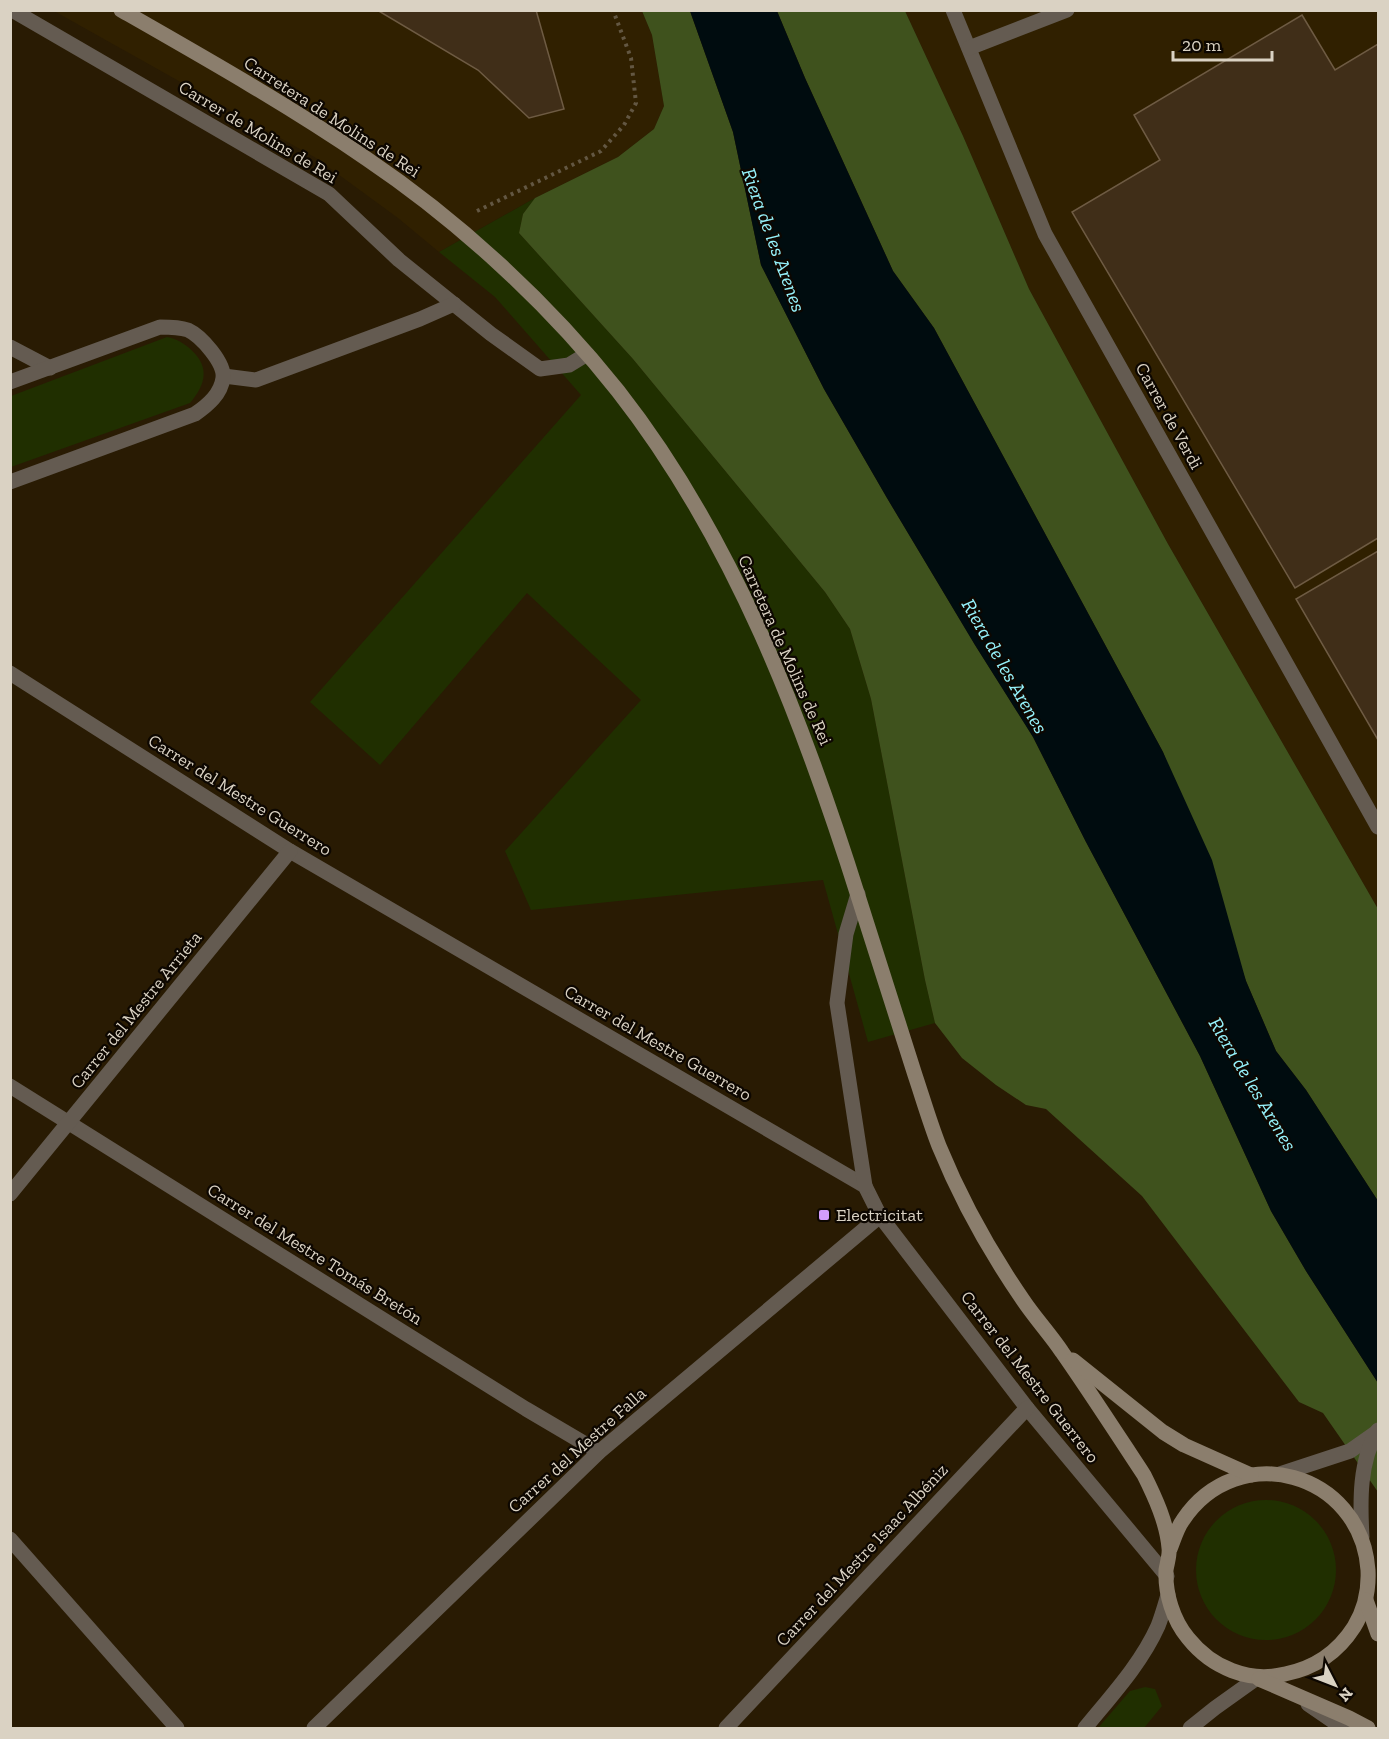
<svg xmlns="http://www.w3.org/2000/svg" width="1389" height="1739" viewBox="0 0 1389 1739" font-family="'Zilla Slab',serif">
  <rect width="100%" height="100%" fill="#291b03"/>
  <g fill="#302000">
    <polygon points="54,11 642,11 652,35 664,106 654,129 618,157 535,198 439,252 398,218 316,158"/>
    <polygon points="905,11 1378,11 1378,909 1168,544 1029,289 963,136"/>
  </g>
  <g fill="#202f00">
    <polygon points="535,198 523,214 519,233 633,359 825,592 850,629 871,699 925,980 935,1023 868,1042 823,880 531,910 505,851 641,700 527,593 380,765 310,702 581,395 495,297 439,252"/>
    <path d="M167 337C176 339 180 341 188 347 210 365 207 383 190 403L11 467V396Z"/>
    <circle cx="1266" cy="1570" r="70"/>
    <polygon points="1145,1687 1155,1689 1162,1706 1144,1728 1098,1728 1130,1691"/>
  </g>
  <g fill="#3f521d">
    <polygon points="642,11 690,11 733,132 761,265 824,389 887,498 975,645 1033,737 1086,842 1200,1056 1271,1211 1306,1271 1378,1383 1378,1492 1323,1413 1299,1402 1142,1196 1046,1109 1026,1105 996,1085 962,1058 935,1023 925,980 871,699 850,629 825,592 633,359 519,233 523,214 535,198 618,157 654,129 664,106 652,35"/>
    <polygon points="777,11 905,11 963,136 1029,289 1168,544 1378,909 1378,1201 1306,1090 1276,1051 1246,981 1163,752 934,328 893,271 805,78"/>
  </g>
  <polygon fill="#000c0f" points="690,11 777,11 805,78 893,271 934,328 1163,752 1212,860 1246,981 1276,1051 1306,1090 1378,1201 1378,1383 1306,1271 1271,1211 1200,1056 1086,842 1033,737 975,645 887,498 824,389 761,265 733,132"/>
  <g fill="#402e18" stroke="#6e5b43" stroke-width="1.5">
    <polygon points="377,10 536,10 564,109 529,118 478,70"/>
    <polygon points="1302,15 1335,70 1378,44 1378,538 1295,588 1072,212 1160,160 1134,115"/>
    <polygon points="1378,551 1378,740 1296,599"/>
  </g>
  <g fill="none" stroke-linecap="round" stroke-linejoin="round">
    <polyline stroke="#635742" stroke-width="4" stroke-dasharray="3 4.5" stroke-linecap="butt" points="477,211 601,151 624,125 636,103 631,58 613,10"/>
    <g stroke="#645b51" stroke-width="15">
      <polyline points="12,10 329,194 399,260 491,334 540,369 569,365 587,354"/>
      <polyline points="953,10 1045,234 1378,827"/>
      <polyline points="969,48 1067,10"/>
      <polyline points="10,347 50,368"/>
      <polyline points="224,376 256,380 420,319 454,304"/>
      <path d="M10 382 160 327C170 327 179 327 188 330 201 336 225 363 223 378 221 394 208 405 195 414L10 482"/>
      <polyline points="10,673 290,851 865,1186 880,1216 1027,1408 1167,1576"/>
      <polyline points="858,894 846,934 837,1003 865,1186"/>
      <polyline points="10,1086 526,1409 599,1452"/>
      <polyline points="10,1194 290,851"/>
      <polyline points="1280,1474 1350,1451 1377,1432"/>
      <path d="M1362 1537C1360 1502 1359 1461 1378 1430"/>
      <polyline points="10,1539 177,1728"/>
      <polyline points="1308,1704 1343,1728"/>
      <polyline points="314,1728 599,1452 880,1216"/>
      <polyline points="726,1728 1027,1408"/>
    </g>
    <g stroke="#645b51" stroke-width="15">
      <path d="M1085 1728C1111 1696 1141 1664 1158 1626 1162 1616 1165 1605 1168 1595"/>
      <polyline points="1190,1728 1215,1708 1257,1678"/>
    </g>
    <g stroke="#8b7e6d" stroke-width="15">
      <path d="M121 10C205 58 288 105 367 159 459 221 549 304 618 391 734 539 803 721 859 899 878 958 896 1017 915 1075 923 1099 930 1123 939 1146 961 1200 990 1252 1023 1300 1035 1318 1050 1334 1062 1352 1090 1392 1117 1434 1144 1475 1155 1497 1167 1523 1169 1548 1170 1555 1167 1563 1166 1570 1165 1594 1173 1620 1188 1638 1212 1668 1249 1683 1285 1674 1315 1668 1338 1652 1354 1627 1365 1609 1369 1590 1368 1570 1361 1472 1238 1438 1183 1520 1177 1528 1174 1539 1170 1549"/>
      <polyline points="1073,1360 1163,1432 1184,1445 1251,1475"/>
      <polyline points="1366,1600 1378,1634"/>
      <polyline points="1259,1679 1349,1718 1368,1728"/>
    </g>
  </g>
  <rect fill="#d39cfc" stroke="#0d0701" stroke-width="2" x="818" y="1209" width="12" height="12" rx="3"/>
  <g text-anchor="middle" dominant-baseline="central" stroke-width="4.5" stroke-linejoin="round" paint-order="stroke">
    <g font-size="18" fill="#dad2c3" stroke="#0d0701">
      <text transform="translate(332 117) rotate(33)">Carretera de Molins de Rei</text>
      <text transform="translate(258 132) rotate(31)">Carrer de Molins de Rei</text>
      <text transform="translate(1169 416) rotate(61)">Carrer de Verdi</text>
      <text transform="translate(785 650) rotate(66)">Carretera de Molins de Rei</text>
      <text transform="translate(240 795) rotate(32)">Carrer del Mestre Guerrero</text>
      <text transform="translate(136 1010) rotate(-51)">Carrer del Mestre Arrieta</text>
      <text transform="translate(658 1043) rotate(30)">Carrer del Mestre Guerrero</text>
      <text transform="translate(315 1254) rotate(32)">Carrer del Mestre Tomás Bretón</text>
      <text transform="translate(1030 1377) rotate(52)">Carrer del Mestre Guerrero</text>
      <text transform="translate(577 1450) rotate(-42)">Carrer del Mestre Falla</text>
      <text transform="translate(862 1555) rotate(-47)">Carrer del Mestre Isaac Albéniz</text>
    </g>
    <g font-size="18" fill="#dad2c3" stroke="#0d0701" text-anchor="start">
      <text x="836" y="1215">Electricitat</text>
    </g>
    <g font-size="20" font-style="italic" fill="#96f2fb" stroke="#0d0701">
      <text transform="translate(774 240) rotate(70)">Riera de les Arenes</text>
      <text transform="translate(1005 666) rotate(60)">Riera de les Arenes</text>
      <text transform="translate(1253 1084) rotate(59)">Riera de les Arenes</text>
    </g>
  </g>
  <rect width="1389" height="1739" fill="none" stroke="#dad2c3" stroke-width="24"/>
  <g transform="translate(1335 1685) rotate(132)" stroke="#0d0701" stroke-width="4.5" paint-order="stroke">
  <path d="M0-4.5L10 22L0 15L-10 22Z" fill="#dad2c3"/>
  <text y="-9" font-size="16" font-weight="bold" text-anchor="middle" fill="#dad2c3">N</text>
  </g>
  <path d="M1173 51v9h99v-9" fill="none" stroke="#dad2c3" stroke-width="3"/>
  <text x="1182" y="51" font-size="18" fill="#dad2c3" stroke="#0d0701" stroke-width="4.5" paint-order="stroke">20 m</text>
</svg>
